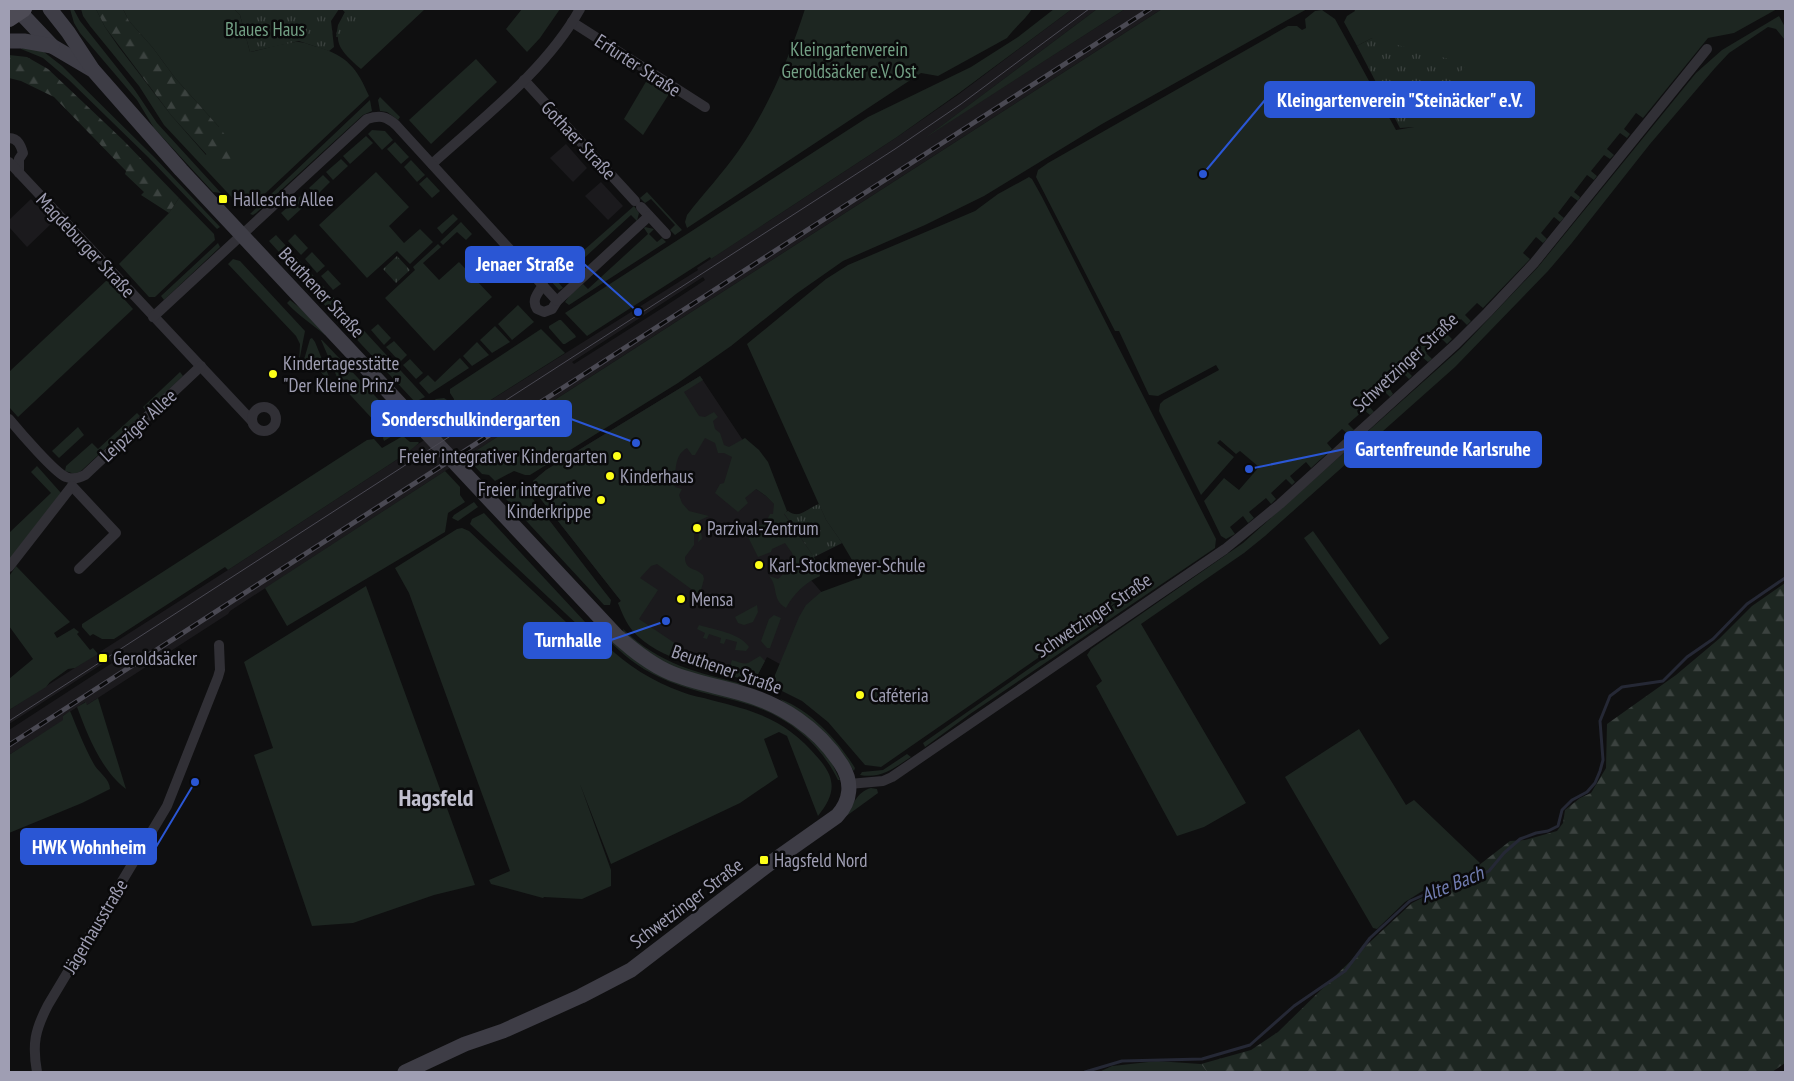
<svg xmlns="http://www.w3.org/2000/svg" width="1794" height="1081" viewBox="0 0 1794 1081" font-family="'PT Sans Narrow',sans-serif">
  <defs>
    <pattern id="forest-firs" width="22" height="20" patternUnits="userSpaceOnUse" patternTransform="scale(1.25)"><rect width="22" height="20" fill="#1d2621"/><path d="M5 1l3.5 6h-7zM16 11l3.5 6h-7z" fill="#3b423f"/></pattern>
    <pattern id="park-tufts" width="24" height="20" patternUnits="userSpaceOnUse" patternTransform="scale(1.25)"><rect width="24" height="20" fill="#1d2621"/><path d="M3 7l-1-3M5 7V3M7 7l1-3M15 17l-1-3M17 17v-4M19 17l1-3" fill="none" stroke="#3b423f"/></pattern>
  </defs>
  <rect width="100%" height="100%" fill="#0f0f10"/>
  <g fill="#1b1a1d" fill-rule="evenodd">
    <path d="M1072 9H1097L932 133 1125 9H1162L525 419 230 611 228 614 87 705 85 702 63 716 64 720 9 755V730L112 663 110 659 9 724V710L228 570 407 453 415 446 445 427 456 422 698 270 697 268 897 137 959 94ZM703 277 705 280 664 307 574 364 572 362Z"/>
    <polygon points="566,144 587,168 573,182 550,158"/>
    <polygon points="601,182 623,206 608,220 585,196"/>
    <polygon points="31,199 53,222 27,247 9,227 9,220"/>
    <polygon points="700,376 742,439 756,489 766,496 784,513 788,511 793,515 800,514 819,504 826,520 842,543 814,557 820,576 811,580 830,602 800,675 767,657 757,676 750,681 686,663 647,643 633,632 618,603 621,601 532,488 533,481 546,470"/>
  </g>
  <g fill="#1d2621">
    <polygon points="70,9 74,10 80,21 134,89 157,123 221,193 213,192 154,128 137,100 80,33 74,23"/>
    <path d="M81 9H96L105 27 118 46 171 115 206 155 219 127 175 78 153 48 129 21 123 9H234L240 15 250 52C261 50 290 41 299 42 305 42 312 46 318 47 347 56 357 68 369 96L253 205 248 207 239 205 164 125 139 86 90 26 83 16Z"/>
    <path d="M342 9H425L361 69C338 49 331 41 345 12Z"/>
    <polygon points="522,9 560,9 540,38 527,52 506,29"/>
    <path d="M805 9H1032C1025 20 1015 27 1007 38L938 76 921 73 687 228 685 222 687 215C704 193 723 173 739 150 769 107 789 58 805 9Z"/>
    <polygon points="1054,9 1072,9 959,93 897,137 711,259 710,257 587,336 565,313 868,117 971,67 1018,37"/>
    <polygon points="1097,9 1125,9 925,138"/>
    <polygon points="1162,9 1307,9 1102,124 984,196 925,225 843,261 796,294 731,346 678,383 530,475 525,475 514,471 495,481 489,475 482,474 466,457"/>
    <polygon points="1354,9 1777,9 1734,33 1708,38 1643,118 1636,113 1624,129 1630,134 1627,138 1620,133 1607,149 1614,155 1610,159 1604,155 1591,171 1597,176 1594,180 1587,175 1574,192 1580,197 1578,201 1571,196 1558,213 1564,218 1560,222 1554,217 1541,233 1547,239 1543,243 1536,237 1523,253 1530,259 1483,308 1477,303 1465,315 1471,321 1467,325 1461,319 1446,333 1452,339 1447,344 1441,338 1426,353 1432,359 1428,362 1422,357 1407,371 1412,376 1409,379 1404,374 1389,388 1393,394 1390,397 1384,391 1368,405 1374,412 1370,415 1364,410 1348,424 1354,430 1349,435 1342,429 1327,443 1332,449 1311,468 1306,462 1290,476 1295,482 1292,485 1286,479 1271,493 1276,499 1271,504 1266,498 1249,512 1254,518 1248,523 1243,516 1230,527 1235,534 1226,539 1221,536 1204,501 1224,478 1239,490 1259,467 1240,451 1236,454 1220,440 1217,443 1234,457 1201,495 1159,411 1160,404 1164,400 1219,370 1216,365 1158,396 1149,395 1119,331 1115,331 1036,177 1038,170 1048,163 1288,26 1297,26 1302,30 1306,28 1305,19 1315,11 1322,10 1335,19 1396,130 1414,127 1372,38 1357,46 1344,22 1347,16 1355,11"/>
    <polygon points="1779,16 1785,27 1785,40 1776,29 1768,27 1729,53 1715,68 1650,144 1571,244 1548,271 1455,367 1265,536 1244,553 1141,624 1246,803 1204,827 1177,836 1096,686 1102,681 1087,655 1091,649 1243,543 1461,348 1538,267 1696,73 1722,50"/>
    <polygon points="20,45 44,52 62,66 155,158 220,227 217,229 148,157 69,80 43,58 21,49"/>
    <polygon points="476,59 497,82 431,144 409,120"/>
    <polygon points="647,80 669,94 643,135 624,119"/>
    <polygon points="380,97 400,117 398,120 387,112 380,111 378,100"/>
    <polygon points="370,100 372,111 363,115 256,213 253,215 250,214"/>
    <polygon points="372,130 385,131 393,140 382,150 368,134"/>
    <polygon points="366,136 373,143 350,164 343,156"/>
    <polygon points="395,142 409,157 401,164 387,149"/>
    <polygon points="341,159 348,166 333,180 326,172"/>
    <polygon points="411,160 425,175 417,182 404,167"/>
    <polygon points="376,172 409,207 389,226 404,243 420,229 433,242 410,264 397,251 367,278 319,225"/>
    <polygon points="323,175 330,182 316,196 309,188"/>
    <polygon points="427,177 440,191 432,198 419,184"/>
    <polygon points="1029,177 1032,179 1042,197 1216,539 1215,548 970,714 925,747 923,743 1050,654 1136,588 1051,649 881,767 865,765 828,722 802,701 774,687 775,675 799,617 806,605 821,592 862,577 842,543 826,520 747,344 826,279 848,265 975,211 998,194"/>
    <polygon points="306,191 313,198 288,221 281,213"/>
    <polygon points="647,192 682,230 675,235 670,230 675,225 651,199 645,203 640,198"/>
    <polygon points="179,198 214,234 215,240 155,297 149,297 119,264 169,213"/>
    <polygon points="634,206 639,213 637,221 631,215 558,282 563,288 559,290 550,280"/>
    <polygon points="453,214 458,219 442,234 437,228"/>
    <polygon points="461,222 472,234 466,240 457,232 443,245 440,242"/>
    <polygon points="645,227 654,229 649,234 657,242 662,238 666,242 569,305 565,302 570,295 583,284 588,289 648,234 644,228"/>
    <polygon points="295,234 308,248 301,255 288,241"/>
    <polygon points="276,235 425,397 415,402 320,300 307,283 269,241"/>
    <polygon points="218,243 220,247 164,300 161,296"/>
    <polygon points="438,244 441,247 423,263 439,280 459,262 492,297 434,351 385,298 415,270 413,267"/>
    <polygon points="312,252 325,266 317,273 305,259"/>
    <polygon points="233,259 240,261 305,331 299,362 300,344 296,336 228,264"/>
    <polygon points="328,270 341,284 333,290 321,276"/>
    <polygon points="107,280 133,309 18,417 9,407 9,372"/>
    <path d="M290 300 300 308 326 335H325C312 324 299 316 287 303Z"/>
    <polygon points="518,305 534,322 512,340 498,324"/>
    <polygon points="559,320 561,320 575,335 576,337 565,344 563,344 549,328 549,326"/>
    <polygon points="378,324 391,338 384,345 371,330"/>
    <polygon points="495,326 510,342 492,353 480,340"/>
    <polygon points="541,329 565,353 456,422 441,430 439,428 439,420 434,415 453,404 454,399 450,393 450,389"/>
    <polygon points="312,338 315,342 332,384 314,365 303,363 310,339"/>
    <polygon points="321,340 322,340 394,416 383,425 378,425 340,384"/>
    <polygon points="394,341 407,355 400,362 386,347"/>
    <polygon points="477,342 489,355 472,366 463,356"/>
    <polygon points="460,358 469,368 429,394 419,383 428,375 435,382"/>
    <polygon points="410,359 423,373 416,379 403,365"/>
    <polygon points="180,372 183,376 146,411 143,407"/>
    <path d="M700 376 703 380 684 392 699 416 705 417 714 412 718 417 713 421 715 429 720 433 724 445 729 447 745 438 759 450 768 462 787 511 784 514 814 557 820 576C805 583 794 593 786 608 771 599 779 587 769 576L778 579 792 566 791 563 795 561 792 553 785 543 772 549 771 552 758 557 745 531 754 532 756 526 765 524 770 514H773L774 504 766 496 756 489 745 498 748 503 738 512 715 493 720 484 724 483 732 457 724 453H718L715 443 705 438 695 455H692L687 448C673 456 676 473 675 487L682 489 679 495 682 503 689 511 709 516 696 522 694 527C700 530 702 533 702 539L698 542 699 535 697 533 694 534V545L685 557C685 571 695 567 703 575L704 579 701 590 702 597 657 564 651 566 640 578 658 590 639 619 679 646 678 650 684 655 729 669 732 660C750 666 745 664 760 656L765 661 757 676 750 681C716 671 657 660 633 631 626 623 622 613 618 603L621 601 532 488 533 481 546 470Z"/>
    <polygon points="444,398 447,400 426,414 421,409 436,399"/>
    <polygon points="137,413 140,416 81,471 75,474 65,471 66,466 92,443 98,449"/>
    <polygon points="400,422 405,428 384,441 383,438 385,432"/>
    <polygon points="78,427 84,435 59,458 52,451"/>
    <polygon points="403,436 410,442 418,442 419,443 407,453 228,570 225,567 114,639 102,639 93,634 90,636 82,627 82,624 367,440 374,439 382,448"/>
    <polygon points="37,466 61,493 9,560 9,533 51,493 31,472"/>
    <polygon points="445,471 460,487 460,495 465,502 448,513 445,532 287,626 265,588"/>
    <polygon points="519,488 526,490 600,586 611,600 610,605 604,605 506,499"/>
    <polygon points="474,502 478,507 458,521 452,518 454,515"/>
    <polygon points="484,513 586,623 587,626 585,628 581,628 470,524 472,519"/>
    <path d="M462 528 469 531 583 638 592 644H605C628 666 652 681 682 692 691 696 702 697 711 700 759 712 786 720 819 759 837 780 835 795 818 816L787 736 779 732 764 739 778 777 740 803 611 864 580 784 611 870V886L582 899 544 897 543 898 491 884 489 880 510 871 409 593 395 568 457 529Z"/>
    <polygon points="1313,531 1389,638 1380,645 1304,538"/>
    <polygon points="16,566 70,622 54,633 57,638 74,628 79,632 77,634 90,650 93,648 98,654 75,668 68,669 50,682 46,687 9,710 9,679 33,659 9,626 10,575"/>
    <polygon points="366,586 475,885 434,895 353,923 312,926 254,755 273,748 244,662"/>
    <polygon points="757,605 758,612 753,622 744,625 738,623 735,617"/>
    <polygon points="774,615 781,618 770,648 767,648 761,641 769,619"/>
    <path d="M699 625C715 630 740 633 749 647L746 651 735 650 737 642 726 639 724 644 720 643 721 638 709 634 707 639 703 638 705 633 697 629Z"/>
    <path d="M623 629C660 665 697 672 745 685 719 683 686 675 663 662 649 655 637 644 624 635Z"/>
    <path d="M606 633 623 651 755 704 796 725 829 757 840 780H838C820 743 787 716 747 704 718 695 687 691 659 677 639 668 620 653 605 636Z"/>
    <path d="M98 698 126 789C101 770 88 736 77 707L86 702 87 705Z"/>
    <path d="M780 699C811 710 838 741 855 768L854 771 842 754Z"/>
    <path d="M70 711C78 730 85 749 95 766 100 773 110 780 110 789L82 803 9 833V755L63 720V716Z"/>
    <polygon points="1359,729 1406,805 1414,800 1480,863 1465,876 1429,887 1405,902 1377,929 1373,928 1285,777"/>
    <path d="M907 754 911 757C894 768 881 779 860 775L862 772 883 770Z"/>
    <path d="M871 788 877 789 878 793 845 817C853 806 856 792 871 788Z"/>
    <polygon points="1157,1061 1201,1064 1207,1072 1099,1072 1112,1066"/>
  </g>
  <g fill="url(#forest-firs)">
    <path d="M96 9H123L129 21 153 48 175 78 219 127 236 149C232 160 227 163 216 165L171 115 105 27Z"/>
    <polygon points="9,55 27,57 48,69 123,140 179,198 169,213 141,195 144,192 125,174 126,171 54,97 21,81 9,78"/>
    <polygon points="1785,583 1785,1063 1772,1072 1207,1072 1201,1064 1251,1050 1278,1032 1371,941 1412,903 1426,896 1429,887 1465,876 1510,841 1525,840 1557,831 1563,823 1565,810 1580,798 1591,793 1606,768 1607,724 1676,675 1720,638 1752,606"/>
  </g>
  <g fill="url(#park-tufts)">
    <polygon points="234,9 339,9 331,21 334,47 329,51 299,41 250,52 240,15"/>
    <path d="M342 9H356C367 26 353 37 336 37L338 25 345 12Z"/>
    <polygon points="1372,38 1467,64 1414,127 1400,128 1357,46"/>
    <polygon points="397,256 410,270 396,283 383,269"/>
    <path d="M819 504 826 520 842 543 814 557 784 513 788 511C800 520 807 508 819 504Z"/>
  </g>
  <g fill="none" stroke-linecap="round" stroke-linejoin="round">
    <polyline stroke="#252835" stroke-width="3" points="1085,1072 1122,1061 1202,1059 1250,1045 1294,1006 1345,971 1370,938 1410,901 1426,894 1444,892 1489,871 1504,853 1520,839 1536,833 1548,831 1558,826 1562,810 1572,800 1587,792 1595,783 1600,771 1603,760 1600,721 1610,696 1622,687 1663,681 1687,657 1713,639 1747,604 1785,578"/>
    <g stroke="#313036" stroke-width="10">
      <polyline points="572,22 705,107"/>
      <polyline points="524,80 635,201"/>
      <path d="M9 138C18 138 21 146 23 153L19 159V173"/>
      <polyline points="9,162 252,421"/>
      <path d="M432 164C484 117 546 70 580 9"/>
      <polyline points="641,207 666,234"/>
      <path d="M543 285C538 293 531 300 537 309L544 312 552 309 557 301 649 216"/>
      <path d="M153 317 367 119C380 115 386 116 396 125L557 301"/>
      <circle cx="264" cy="419" r="12"/>
      <path d="M9 419C19 431 55 473 66 477 73 480 79 478 85 475L201 366"/>
      <polyline points="72,486 116,533 79,569"/>
      <polyline points="9,567 72,486"/>
      <polyline points="849,784 883,781 892,777 1225,549 1280,504 1456,344 1487,313 1534,263 1707,49"/>
      <path d="M37 1072C32 1044 35 1030 48 1005L167 806 218 677 220 670 219 645"/>
    </g>
    <g stroke="#3e3d46" stroke-width="15">
      <polyline points="17,9 52,46 91,69"/>
      <path d="M50 9 68 32 93 70 181 170 617 636C633 650 651 665 671 673 693 682 717 686 741 693 781 704 818 728 841 764 853 782 851 801 837 816L769 864 631 970 581 996 503 1031 465 1044 405 1072"/>
      <polyline points="9,41 24,41 52,46"/>
    </g>
    <polyline stroke="#4d4b55" stroke-width="16" points="9,19 24,9"/>
    <polyline stroke="#4a4953" stroke-width="1" points="9,721 895,149 961,104 1089,9"/>
    <defs>
      <polyline id="rail" points="9,745 1150,9"/>
    </defs>
    <use href="#rail" stroke="#4a4953" stroke-width="5"/>
    <use href="#rail" stroke="#0a0a0b" stroke-width="3" stroke-dasharray="9" stroke-linecap="butt"/>
  </g>
  <g fill="#fdff18" stroke="#0a0a0b" stroke-width="2">
    <rect x="218" y="194" width="10" height="10" rx="2.5"/>
    <circle cx="273" cy="374" r="5"/>
    <circle cx="617" cy="456" r="5"/>
    <circle cx="610" cy="476" r="5"/>
    <circle cx="601" cy="500" r="5"/>
    <circle cx="697" cy="528" r="5"/>
    <circle cx="759" cy="565" r="5"/>
    <circle cx="681" cy="599" r="5"/>
    <rect x="98" y="653" width="10" height="10" rx="2.5"/>
    <circle cx="860" cy="695" r="5"/>
    <rect x="759" y="855" width="10" height="10" rx="2.5"/>
  </g>
  <g text-anchor="middle" dominant-baseline="central" stroke-width="5" stroke-linejoin="round" paint-order="stroke">
    <g font-size="19" fill="#73a085" stroke="#0a0a0b">
      <text x="265" y="29">Blaues Haus</text>
      <text x="849" y="49">Kleingartenverein<tspan x="849" dy="22">Geroldsäcker e.V. Ost</tspan></text>
    </g>
    <g font-size="19" fill="#9f9eb3" stroke="#0a0a0b">
      <text transform="translate(638 65) rotate(33)">Erfurter Straße</text>
      <text transform="translate(579 140) rotate(47)">Gothaer Straße</text>
      <text transform="translate(86 245) rotate(47)">Magdeburger Straße</text>
      <text transform="translate(322 292) rotate(47)">Beuthener Straße</text>
      <text transform="translate(1405 362) rotate(-43)">Schwetzinger Straße</text>
      <text transform="translate(138 425) rotate(-43)">Leipziger Allee</text>
      <text transform="translate(1093 615) rotate(-34)">Schwetzinger Straße</text>
      <text transform="translate(727 669) rotate(19)">Beuthener Straße</text>
      <text transform="translate(686 903) rotate(-37)">Schwetzinger Straße</text>
      <text transform="translate(95 926) rotate(-59)">Jägerhausstraße</text>
    </g>
    <g font-size="19" fill="#9f9eb3" stroke="#0a0a0b" text-anchor="start">
      <text x="233" y="199">Hallesche Allee</text>
      <text x="283" y="363">Kindertagesstätte<tspan x="283" dy="22">"Der Kleine Prinz"</tspan></text>
      <text x="607" y="456" text-anchor="end">Freier integrativer Kindergarten</text>
      <text x="620" y="476">Kinderhaus</text>
      <text x="591" y="489" text-anchor="end">Freier integrative<tspan x="591" dy="22">Kinderkrippe</tspan></text>
      <text x="707" y="528">Parzival-Zentrum</text>
      <text x="769" y="565">Karl-Stockmeyer-Schule</text>
      <text x="691" y="599">Mensa</text>
      <text x="113" y="658">Geroldsäcker</text>
      <text x="870" y="695">Caféteria</text>
      <text x="774" y="860">Hagsfeld Nord</text>
    </g>
    <g font-size="20" font-style="italic" fill="#717db2" stroke="#0a0a0b">
      <text transform="translate(1452 884) rotate(-22)">Alte Bach</text>
    </g>
    <g font-size="24" font-weight="bold" fill="#c1c0cf" stroke="#0a0a0b">
      <text x="436" y="797">Hagsfeld</text>
    </g>
  </g>
  <path fill="none" stroke="#2a56d4" stroke-width="2" d="M1203 174L1265 100M638 312L584 264M636 443L571 419M1249 469L1345 449M666 621L611 640M195 782L156 847"/>
  <g fill="#2a56d4" stroke="#0a0a0b" stroke-width="2">
    <circle cx="1203" cy="174" r="5"/>
    <circle cx="638" cy="312" r="5"/>
    <circle cx="636" cy="443" r="5"/>
    <circle cx="1249" cy="469" r="5"/>
    <circle cx="666" cy="621" r="5"/>
    <circle cx="195" cy="782" r="5"/>
  </g>
  <g fill="#2a56d4" stroke="#2a56d4" stroke-width="2">
    <rect x="1265" y="82" width="269" height="35" rx="5"/>
    <rect x="466" y="247" width="118" height="35" rx="5"/>
    <rect x="372" y="401" width="199" height="35" rx="5"/>
    <rect x="1345" y="432" width="196" height="35" rx="5"/>
    <rect x="524" y="623" width="87" height="35" rx="5"/>
    <rect x="21" y="829" width="135" height="35" rx="5"/>
  </g>
  <g font-size="20" text-anchor="middle" font-weight="bold" fill="#fff">
    <text x="1400" y="107">Kleingartenverein "Steinäcker" e.V.</text>
    <text x="525" y="271">Jenaer Straße</text>
    <text x="471" y="426">Sonderschulkindergarten</text>
    <text x="1443" y="456">Gartenfreunde Karlsruhe</text>
    <text x="568" y="647">Turnhalle</text>
    <text x="89" y="854">HWK Wohnheim</text>
  </g>
  <rect width="1794" height="1081" fill="none" stroke="#9f9eb3" stroke-width="20"/>
</svg>
